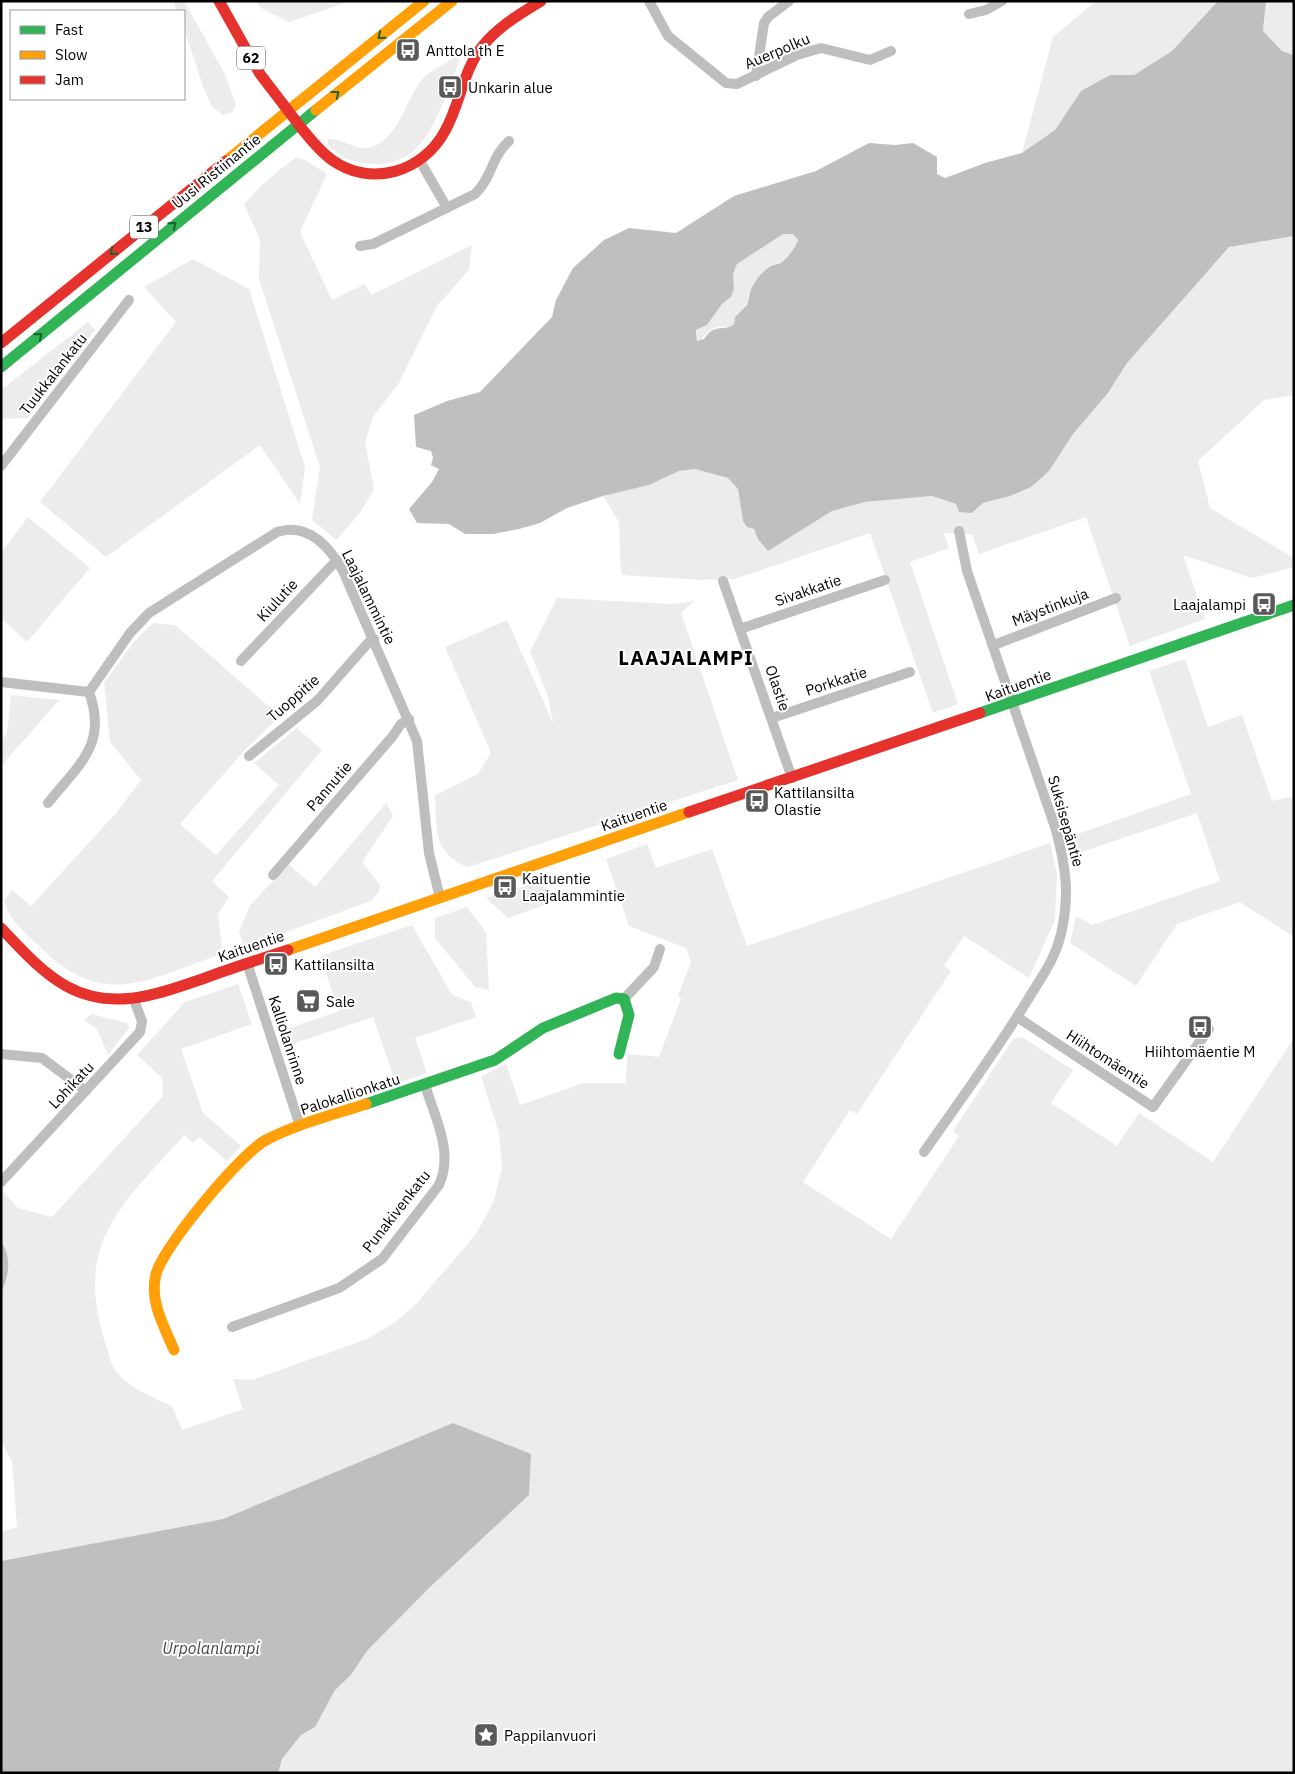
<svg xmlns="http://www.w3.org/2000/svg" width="1295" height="1774" viewBox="0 0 1295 1774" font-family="'IBM Plex Sans',sans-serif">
  <rect width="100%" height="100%" fill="#fff"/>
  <g fill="#ececec">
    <polygon points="177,1 185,3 225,74 236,105 232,112 224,115 213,108 203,87 184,28 184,11 177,11 174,4"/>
    <polygon points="256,1 351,1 289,22 261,8"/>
    <polygon points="1096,1 1221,1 1216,3 1172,51 1134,75 1110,75 1081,91 1055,130 1022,153 1053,37"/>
    <polygon points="1266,1 1294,1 1294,55 1282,51 1263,31"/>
    <path d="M454 57 460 60C442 101 429 168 373 164 355 163 341 159 328 145V139C342 138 357 152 372 147 399 137 405 103 420 82 427 72 444 65 454 57Z"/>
    <polygon points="296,157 307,161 327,174 300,232 332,300 365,284 371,295 472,245 469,270 437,306 399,383 373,417 365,442 374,490 359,514 336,540 312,520 320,467 259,279 260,240 244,204 266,181"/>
    <path d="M783 234H793L798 240 797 245 782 262 769 266 748 295V304L735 317 734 324C727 329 721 325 714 328 706 331 705 338 698 341L696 330 707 325 722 304 731 297 734 289 733 274 737 264Z"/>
    <path d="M1294 236V395L1264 400 1198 461 1210 508 1294 558V567L1252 578 1183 555 1205 619 1130 646 1086 517 979 554 972 534 944 533 949 548 910 562 958 704 933 713 870 533 735 579 700 580 621 575 619 522 603 496 649 485 679 471 695 469 728 478 738 489 743 521C757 530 757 538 768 551L832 511 865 502 932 496 956 504 972 513 983 503 1010 496 1049 471 1073 434 1108 393 1127 363 1229 247Z"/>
    <polygon points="193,259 249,289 305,467 300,504 260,445 106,557 40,502 176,322 144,287"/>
    <polygon points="88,322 95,330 28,418 1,419 1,390"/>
    <polygon points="28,517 90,568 27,642 1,618 1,553"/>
    <path d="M557 598 672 604 694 601 681 613 738 780 468 867C432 854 437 827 435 795L478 774 491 753 445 647 507 620 553 723 548 696 530 652Z"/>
    <path d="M153 623 175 625 280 716 242 753 180 824 216 855 279 785 254 763 297 728 322 750 212 881 229 897 218 914 222 947 216 956C143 981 102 1010 38 945 24 931 9 920 4 901L12 890 31 906 117 812 141 780 110 742 104 683 133 643Z"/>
    <polygon points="1185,659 1208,727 1242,715 1272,801 1294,796 1294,937 1240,902 1177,924 1136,986 1070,943 1076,916 1092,925 1220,881 1197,813 1073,855 1069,837 1191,794 1149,671"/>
    <polygon points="11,695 59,700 1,766 1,740 7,732"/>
    <polygon points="386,803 393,816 362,862 380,885 379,892 371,901 244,947 239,931 250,906 288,864 315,887"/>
    <path d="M1050 843 1057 874 1055 920 1029 978 964 936 944 966 951 971 857 1114 850 1110 803 1182 891 1239 959 1136 953 1131 1013 1039 1022 1037 1073 1070 1051 1103 1117 1146 1139 1113 1213 1162 1294 1038V1773H239L279 1769 282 1759 301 1735 315 1727 335 1690 351 1675 367 1651 429 1588 453 1423 223 1519 1 1561V1532L17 1527 12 1461 1 1442V1189L18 1208 52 1217 163 1096 162 1078 137 1055 185 1002 238 984 252 1024 181 1049 203 1113 241 1146 227 1161 199 1137 193 1143 184 1135C158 1165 126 1195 108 1230 89 1268 93 1306 106 1345 109 1352 110 1363 115 1370 128 1388 153 1397 172 1406L182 1430 243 1409 233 1379 252 1380 367 1339 394 1323 416 1304 476 1234 494 1201 502 1167 499 1133 481 1076 506 1064 520 1105 584 1083H626L627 1054 659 1057 681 998 678 996 691 963 686 948 629 926 606 859 647 844 656 868 712 849 747 946Z"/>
    <polygon points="542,881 548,904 508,918 486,898"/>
    <polygon points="467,907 486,932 489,990 475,987 435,938 435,918"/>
    <polygon points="412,925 452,995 471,1002 476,1017 415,1038 427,1073 396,1084 373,1017 286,1046 281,1031 339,1011 320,956"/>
    <polygon points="91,1014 127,1023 129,1028 108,1055 97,1029 84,1020"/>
  </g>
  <g fill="#bfbfbf" fill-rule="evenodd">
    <path d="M1221 1H1266L1263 31 1282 51 1294 55V236L1229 247 1127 363 1108 393 1073 434 1049 471 1031 487 1010 496 983 503 972 513 959 512 956 504 932 496 865 502 832 511 768 551 758 539 754 529 747 527 743 521 738 489 728 478 695 469 679 471 649 485 603 496 567 508 540 523 519 529 493 534H465L449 524 417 523 409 509 432 482 439 469 431 465 433 458 431 451 416 447 414 415 447 401 480 392 552 317 556 300 573 268 604 240 629 228 676 233 734 196 816 171 869 143 895 145 913 143 937 157V174L945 178 985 163 1022 153 1055 130 1081 91 1110 75H1134L1172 51 1216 3ZM783 234H793L798 240C797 246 787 258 782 262 778 265 772 264 768 268 757 276 748 291 748 304L735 317 734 324C722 333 715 322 704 339L697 341 696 330 707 325 722 304 731 297 734 289 733 274 737 264Z"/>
    <path d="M1 1241C12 1259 9 1275 1 1293Z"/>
    <polygon points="453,1423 531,1454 529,1495 429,1588 367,1651 351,1675 335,1690 315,1727 301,1735 282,1759 278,1773 1,1773 1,1561 223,1519"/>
  </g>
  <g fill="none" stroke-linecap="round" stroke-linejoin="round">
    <g stroke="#bebebe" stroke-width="10">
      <polyline points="649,1 668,36 726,83 737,84 797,55 821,48 870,60 891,51"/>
      <polyline points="969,14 986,10 1002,1"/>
      <polyline points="756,76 764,23 768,17 789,1"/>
      <polyline points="420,161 447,208"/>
      <path d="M360 246 373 244 475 194C492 178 491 157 509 141"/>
      <polyline points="1,466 129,300"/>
      <polyline points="723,581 792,778"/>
      <polyline points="740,629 885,580"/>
      <polyline points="994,645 1116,598"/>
      <polyline points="241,661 337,560"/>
      <polyline points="1,682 89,692"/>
      <path d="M89 692 130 633 149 613 277 532C308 522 329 546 343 571L417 741 429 853 440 898"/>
      <polyline points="772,718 910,672"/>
      <polyline points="249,756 317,701 368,643 374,639"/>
      <path d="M48 803C79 764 108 745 89 692"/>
      <polyline points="273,875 392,737 401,724 409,719"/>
      <polyline points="247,963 300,1126"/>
      <polyline points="624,999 654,967 660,949"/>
      <polyline points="1017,1017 1153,1107 1209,1029"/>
      <polyline points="1,1054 42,1058 86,1091"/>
      <path d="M924 1152C959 1102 995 1053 1027 1001 1040 979 1055 960 1061 934 1070 895 1066 868 1056 830L967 571 959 531"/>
      <polyline points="1,1182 140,1032 142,1021 134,1000"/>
      <path d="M232 1327 339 1288 382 1259 439 1185C454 1152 435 1118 425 1085"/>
    </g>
    <g stroke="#30b455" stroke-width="11">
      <polyline points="1,367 316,110"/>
      <polyline points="980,713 1294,605"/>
      <polyline points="366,1104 495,1060 543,1028 616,998 624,999 629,1015 619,1054"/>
    </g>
    <g stroke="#ff9f0a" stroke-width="11">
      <polyline points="316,110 452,1"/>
      <polyline points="226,161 424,1"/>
      <polyline points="288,950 689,812"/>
      <path d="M174 1350C164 1326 149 1301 156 1274 163 1247 241 1153 266 1140 297 1124 332 1115 366 1104"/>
    </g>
    <g stroke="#e5322d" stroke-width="11">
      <polyline points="219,1 260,74 296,121"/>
      <path d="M298 124C308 136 318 150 332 160 371 188 423 172 445 131 460 104 463 72 481 48 497 27 520 14 541 1"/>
      <polyline points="1,343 226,161"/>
      <polyline points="689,812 980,713"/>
      <path d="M1 928C21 949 41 972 66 986 113 1012 158 994 205 978 232 968 260 959 288 950"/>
    </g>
  </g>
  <defs><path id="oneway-chevron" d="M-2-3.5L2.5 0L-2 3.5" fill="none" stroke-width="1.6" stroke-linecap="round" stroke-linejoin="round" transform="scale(1.25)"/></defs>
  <g stroke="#1a632f">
    <use href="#oneway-chevron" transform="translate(381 36) rotate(141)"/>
    <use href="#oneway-chevron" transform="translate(336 94) rotate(-38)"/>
    <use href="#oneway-chevron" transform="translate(173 225) rotate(-39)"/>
    <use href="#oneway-chevron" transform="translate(113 252) rotate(141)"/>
    <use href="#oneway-chevron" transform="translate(39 336) rotate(-39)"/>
  </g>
  <defs>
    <symbol id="bus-square" viewBox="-11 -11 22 22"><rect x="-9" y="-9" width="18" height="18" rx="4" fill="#595959" stroke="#fff"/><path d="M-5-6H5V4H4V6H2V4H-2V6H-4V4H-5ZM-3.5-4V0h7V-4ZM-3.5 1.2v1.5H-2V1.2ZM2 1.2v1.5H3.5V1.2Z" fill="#fff"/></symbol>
    <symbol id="supermarket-square" viewBox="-11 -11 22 22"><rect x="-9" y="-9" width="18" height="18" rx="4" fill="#595959" stroke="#fff"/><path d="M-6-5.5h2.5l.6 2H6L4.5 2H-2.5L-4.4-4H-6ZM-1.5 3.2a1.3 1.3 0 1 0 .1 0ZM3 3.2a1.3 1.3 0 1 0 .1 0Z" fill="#fff"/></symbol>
    <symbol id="sight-square" viewBox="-11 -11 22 22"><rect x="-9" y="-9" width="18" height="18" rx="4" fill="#595959" stroke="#fff"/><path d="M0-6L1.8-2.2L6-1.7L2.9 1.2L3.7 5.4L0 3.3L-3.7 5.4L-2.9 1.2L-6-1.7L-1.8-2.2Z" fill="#fff"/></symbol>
  </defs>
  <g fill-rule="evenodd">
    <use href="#bus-square" x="394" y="36" width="28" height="28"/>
    <use href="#bus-square" x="436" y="73" width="28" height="28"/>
    <use href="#bus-square" x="1250" y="590" width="28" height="28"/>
    <use href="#bus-square" x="743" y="787" width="28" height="28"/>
    <use href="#bus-square" x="491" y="873" width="28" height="28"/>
    <use href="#bus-square" x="262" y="950" width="28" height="28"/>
    <use href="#supermarket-square" x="294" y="987" width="28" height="28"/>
    <use href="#bus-square" x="1186" y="1013" width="28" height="28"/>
    <use href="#sight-square" x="472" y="1721" width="28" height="28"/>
  </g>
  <g text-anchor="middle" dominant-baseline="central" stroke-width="4" stroke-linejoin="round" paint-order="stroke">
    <g fill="#fff" stroke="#4c4c4c" stroke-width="1">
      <rect x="237" y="46.5" width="28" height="23" rx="4"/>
      <rect x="130" y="215.5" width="28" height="23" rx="4"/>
    </g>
    <g font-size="14" font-weight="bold" fill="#000">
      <text x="251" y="58">62</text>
      <text x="144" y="227">13</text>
    </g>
    <g font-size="15" fill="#000" stroke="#fff" text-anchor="start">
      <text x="426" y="50">Anttola th E</text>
      <text x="468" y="87">Unkarin alue</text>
      <text x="1246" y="604" text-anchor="end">Laajalampi</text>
      <text x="774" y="792">Kattilansilta<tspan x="774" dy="17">Olastie</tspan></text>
      <text x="522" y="878">Kaituentie<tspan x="522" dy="17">Laajalammintie</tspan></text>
      <text x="294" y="964">Kattilansilta</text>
      <text x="326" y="1001">Sale</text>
      <text x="1200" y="1051" text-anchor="middle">Hiihtomäentie M</text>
      <text x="504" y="1735">Pappilanvuori</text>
    </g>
    <g font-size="15" fill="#000" stroke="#fff">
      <text transform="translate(777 51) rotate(-23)">Auerpolku</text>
      <text transform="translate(216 171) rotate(-39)">Uusi Ristiinantie</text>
      <text transform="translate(53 374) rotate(-52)">Tuukkalankatu</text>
      <text transform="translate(808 590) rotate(-19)">Sivakkatie</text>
      <text transform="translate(369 597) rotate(64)">Laajalammintie</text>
      <text transform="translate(277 600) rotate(-47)">Kiulutie</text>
      <text transform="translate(1050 607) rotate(-21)">Mäystinkuja</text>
      <text transform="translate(836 681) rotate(-18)">Porkkatie</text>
      <text transform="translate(1018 685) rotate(-20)">Kaituentie</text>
      <text transform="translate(778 688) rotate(71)">Olastie</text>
      <text transform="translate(293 698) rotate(-41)">Tuoppitie</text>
      <text transform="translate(329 786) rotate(-49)">Pannutie</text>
      <text transform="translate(634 815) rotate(-19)">Kaituentie</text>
      <text transform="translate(1066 821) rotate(74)">Suksisepäntie</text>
      <text transform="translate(251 946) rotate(-19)">Kaituentie</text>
      <text transform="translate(288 1040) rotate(72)">Kalliolanrinne</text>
      <text transform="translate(1108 1059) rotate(33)">Hiihtomäentie</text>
      <text transform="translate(71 1085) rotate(-47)">Lohikatu</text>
      <text transform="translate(350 1094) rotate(-18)">Palokallionkatu</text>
      <text transform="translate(396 1211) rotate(-52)">Punakivenkatu</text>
    </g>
    <g font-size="16" font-style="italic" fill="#444" stroke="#fff">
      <text x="211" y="1648">Urpolanlampi</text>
    </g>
    <g font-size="20" font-weight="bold" letter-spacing="1" fill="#000" stroke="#fff">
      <text x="686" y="657">LAAJALAMPI</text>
    </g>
  </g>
  <rect width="1295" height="1774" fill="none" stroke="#000000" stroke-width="5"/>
  <rect x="10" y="10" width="175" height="90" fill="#ffffff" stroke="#999999"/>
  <rect x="20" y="26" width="25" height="8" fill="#30b455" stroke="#999999"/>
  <text x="55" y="35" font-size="15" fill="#000000">Fast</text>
  <rect x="20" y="51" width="25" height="8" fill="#ff9f0a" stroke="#999999"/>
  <text x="55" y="60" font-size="15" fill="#000000">Slow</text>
  <rect x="20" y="76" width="25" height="8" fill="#e5322d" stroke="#999999"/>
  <text x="55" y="85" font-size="15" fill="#000000">Jam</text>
</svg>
